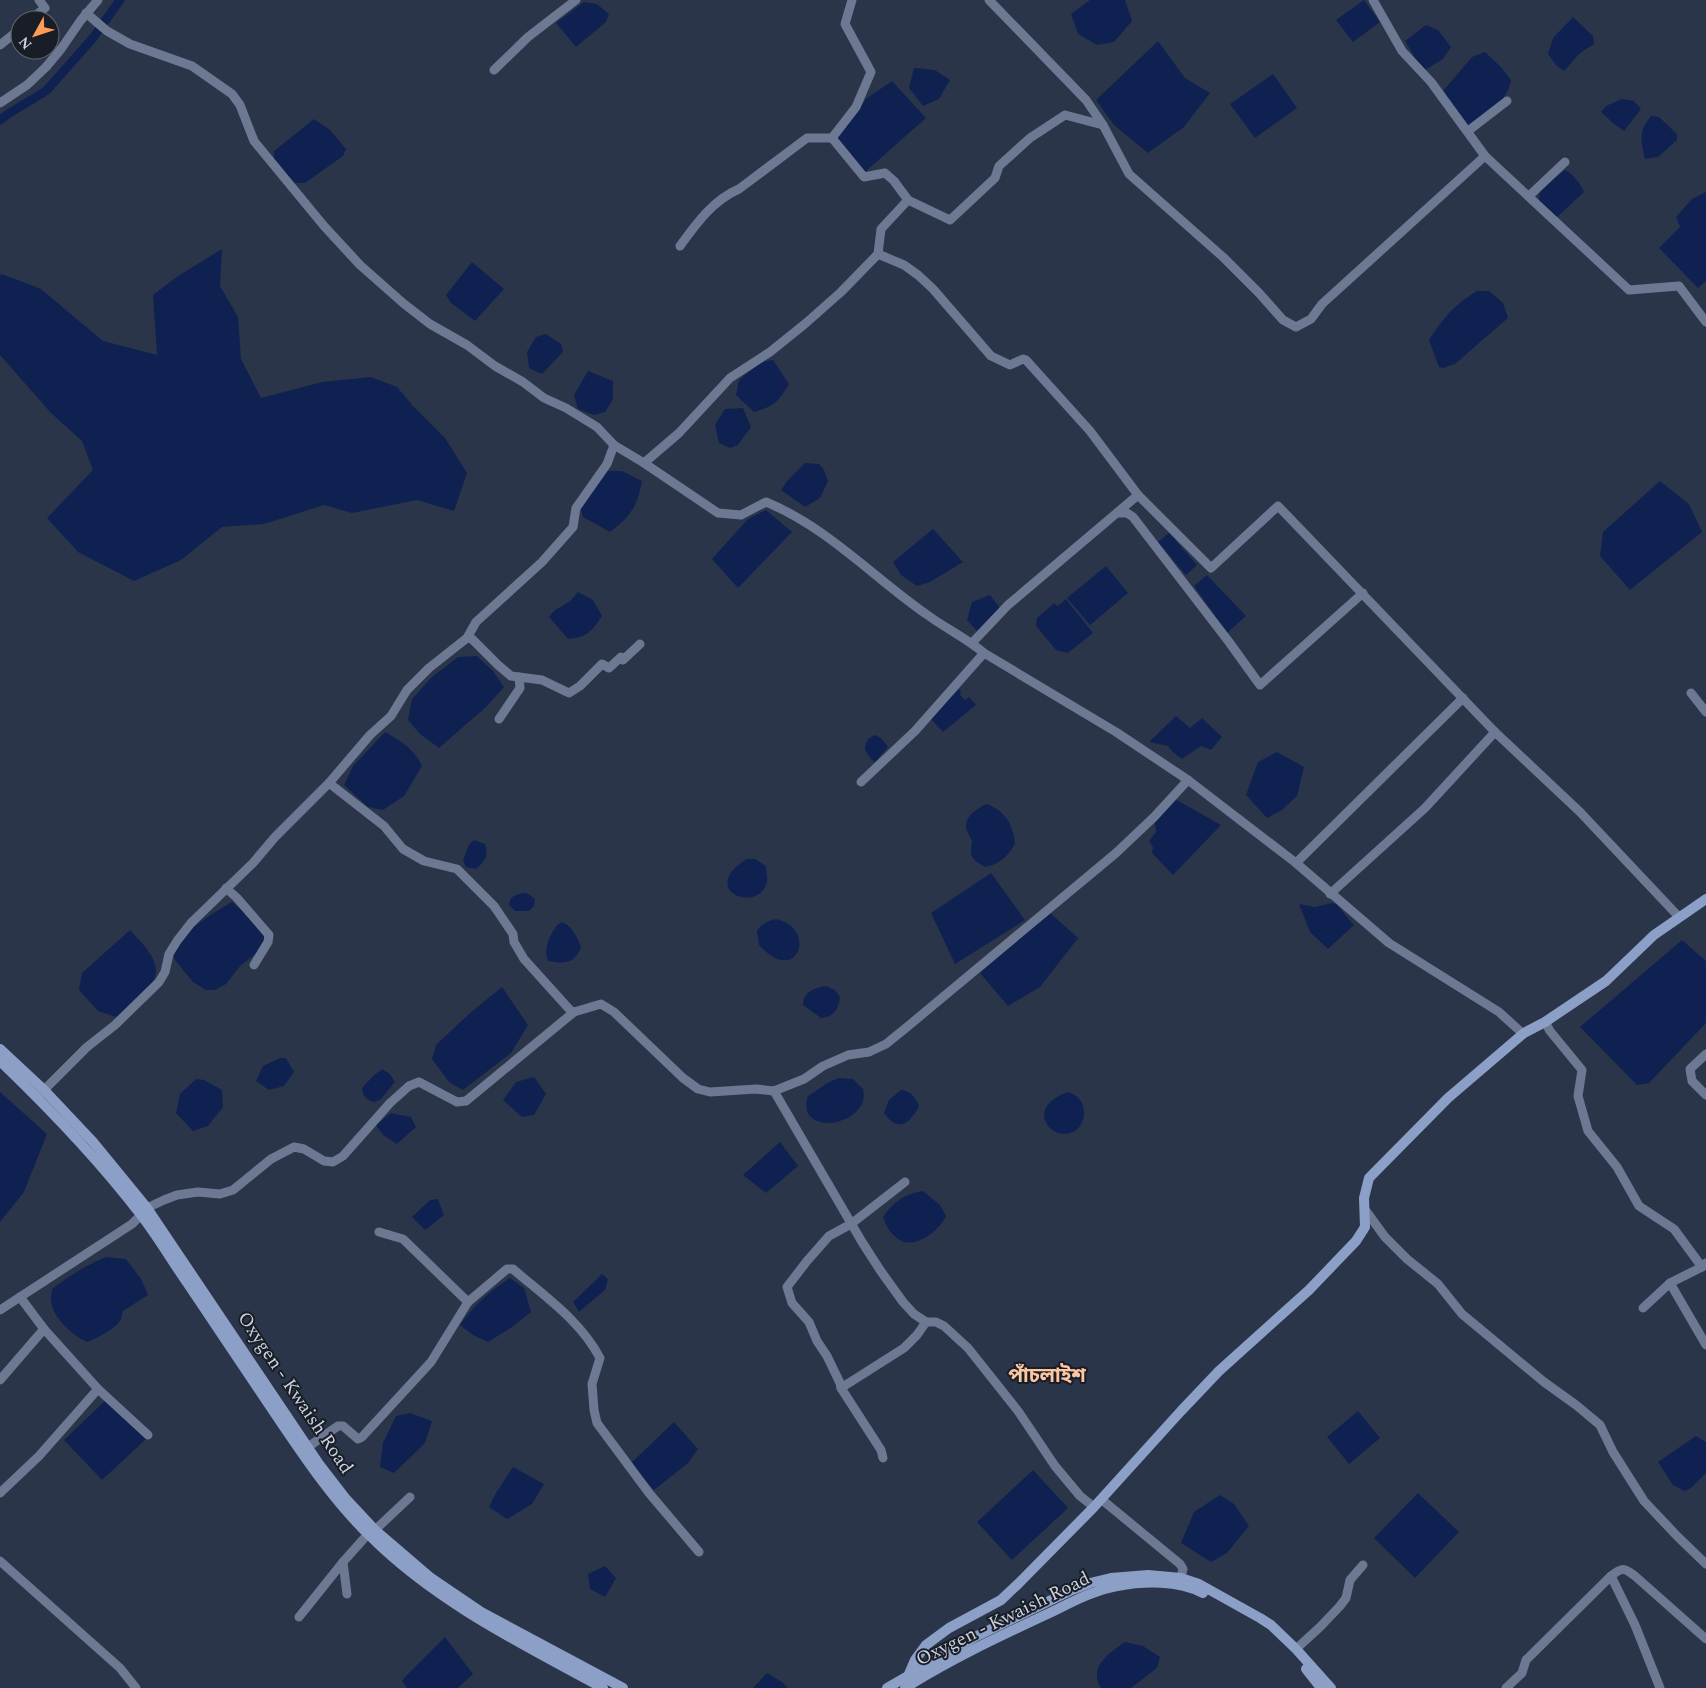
<svg xmlns="http://www.w3.org/2000/svg" width="1706" height="1688" viewBox="0 0 1706 1688" font-family="Spectral,'Noto Sans Bengali',serif">
  <rect width="100%" height="100%" fill="#2b354a"/>
  <g fill="#0f2151">
    <polygon points="1090,0 1125,0 1132,21 1114,42 1097,45 1078,34 1071,14"/>
    <polygon points="1364,0 1380,22 1353,42 1336,20"/>
    <polygon points="584,2 597,4 609,14 606,22 576,47 556,23"/>
    <polygon points="1573,17 1593,36 1594,44 1580,53 1564,71 1556,65 1548,54 1553,38"/>
    <polygon points="1426,25 1438,30 1451,47 1443,59 1423,71 1405,41"/>
    <polygon points="1158,41 1185,78 1210,93 1184,127 1148,153 1114,125 1096,100"/>
    <path d="M1485 52 1501 67 1511 80C1508 102 1484 115 1468 126L1442 92 1472 57Z"/>
    <polygon points="914,68 935,70 950,80 939,99 923,106 909,88"/>
    <polygon points="1273,74 1297,108 1255,138 1230,104"/>
    <polygon points="892,81 926,118 865,172 836,136 867,98"/>
    <polygon points="1622,99 1634,101 1641,109 1624,131 1613,123 1601,112 1606,106"/>
    <path d="M1651 116 1659 117 1677 134V140L1658 157 1645 159C1641 140 1638 132 1651 116Z"/>
    <polygon points="314,119 330,130 346,149 343,156 305,183 292,183 274,159 274,151"/>
    <path d="M1565 170C1574 175 1580 183 1584 192L1556 218 1539 201 1540 190Z"/>
    <polygon points="1706,192 1706,281 1698,288 1659,248 1680,227 1676,217 1692,199"/>
    <polygon points="222,249 220,286 238,317 241,359 261,398 322,382 371,377 397,387 413,406 445,438 467,473 454,511 417,500 352,513 324,505 264,524 222,527 181,560 134,581 78,552 47,518 93,470 82,441 51,413 0,355 0,275 2,274 41,289 103,341 157,355 153,295 178,276"/>
    <polygon points="472,262 504,289 475,321 451,303 446,295"/>
    <path d="M1477 291H1489L1503 303 1508 318 1455 364 1443 368 1439 367 1429 340C1443 318 1454 305 1477 291Z"/>
    <polygon points="546,334 561,344 563,352 542,374 529,368 527,352 536,337"/>
    <path d="M773 360 789 384C778 402 775 406 754 412L736 395 739 380 761 362Z"/>
    <polygon points="588,371 613,381 613,399 605,412 594,415 578,409 574,395"/>
    <polygon points="743,408 751,427 738,445 730,448 719,443 715,425 725,409"/>
    <polygon points="805,463 819,464 824,470 828,481 820,498 805,507 781,490 787,481"/>
    <path d="M606 471H622L642 481C637 507 631 516 610 532L583 517 580 505Z"/>
    <polygon points="1660,481 1689,504 1702,532 1630,590 1600,556 1603,532"/>
    <polygon points="766,510 792,532 738,588 712,559 748,519"/>
    <polygon points="933,529 963,562 930,582 917,586 901,575 893,562"/>
    <polygon points="1169,533 1197,565 1186,575 1158,542"/>
    <polygon points="1106,566 1128,593 1090,625 1067,598"/>
    <polygon points="1207,575 1246,616 1227,633 1194,586"/>
    <path d="M578 592 593 600 602 616C591 632 588 637 568 639L549 617 555 610 569 602Z"/>
    <polygon points="990,595 1000,608 988,624 977,631 967,620 972,602"/>
    <polygon points="1066,599 1093,633 1068,653 1056,650 1036,626 1037,618 1054,603 1058,606"/>
    <polygon points="477,656 493,671 504,687 486,707 439,748 420,734 408,720 412,699 432,677 458,657"/>
    <polygon points="959,689 961,692 960,695 965,700 969,697 976,705 943,732 930,718"/>
    <polygon points="1176,716 1190,728 1202,718 1222,737 1211,750 1201,746 1182,759 1173,752 1168,746 1149,742"/>
    <path d="M385 732C400 740 415 750 422 766L404 796 383 810 368 807 344 785 353 766Z"/>
    <path d="M875 735 881 738 888 747 875 762 871 759 865 750C865 743 868 737 875 735Z"/>
    <polygon points="1277,752 1304,767 1297,796 1282,810 1267,818 1246,795 1258,762"/>
    <polygon points="1175,799 1221,825 1173,875 1152,853 1153,847 1149,841 1156,832 1155,823"/>
    <path d="M987 804C1006 812 1013 824 1015 844 1007 857 1000 864 985 867 977 862 970 859 971 850 971 848 972 843 972 842 971 836 966 832 966 826 966 815 979 807 987 804Z"/>
    <path d="M474 840 485 844C489 854 485 862 476 869L466 867 463 860 469 845Z"/>
    <path d="M746 859H755L766 866C766 871 768 878 767 882 761 907 722 899 728 879 730 870 739 865 746 859Z"/>
    <polygon points="991,873 1025,920 955,964 931,913"/>
    <path d="M523 893H527L535 899 534 906 529 911H515L509 905C510 896 515 895 523 893Z"/>
    <path d="M232 902C245 913 257 923 265 938L257 953 240 966 226 984 215 990H206L193 982 175 960 173 951C192 925 205 918 232 902Z"/>
    <polygon points="1332,903 1336,904 1354,925 1328,949 1310,932 1299,904 1315,907"/>
    <polygon points="1049,912 1078,938 1040,987 1008,1006 980,973"/>
    <path d="M776 919C818 928 798 988 759 945L757 931C762 923 768 921 776 919Z"/>
    <path d="M562 922C573 927 577 937 581 947 575 964 564 964 548 961 543 948 550 935 557 925Z"/>
    <path d="M130 930C139 940 154 954 156 968 158 988 130 1008 116 1017L98 1011 79 990 82 973Z"/>
    <polygon points="1682,940 1706,961 1706,1023 1649,1083 1637,1085 1580,1027"/>
    <path d="M826 986 835 990 840 997C838 1010 834 1017 821 1018L803 1005C803 992 814 988 826 986Z"/>
    <polygon points="502,987 528,1025 511,1053 463,1090 449,1082 432,1059 436,1045 470,1013"/>
    <polygon points="280,1058 286,1058 294,1072 284,1086 269,1090 256,1081 263,1066"/>
    <path d="M382 1069 390 1074 395 1082 380 1100 373 1102C366 1099 363 1096 362 1088L373 1076Z"/>
    <polygon points="534,1077 546,1094 534,1115 522,1117 503,1100 516,1082"/>
    <path d="M839 1078 853 1079 863 1089C864 1093 864 1098 863 1101 854 1129 796 1133 808 1096 820 1089 826 1082 839 1078Z"/>
    <polygon points="196,1079 204,1080 222,1090 223,1107 208,1126 193,1131 176,1113 180,1094"/>
    <path d="M901 1090C911 1091 915 1097 919 1106 910 1124 898 1133 884 1113L889 1100Z"/>
    <polygon points="0,1092 47,1134 24,1192 0,1222"/>
    <path d="M1068 1092C1078 1096 1083 1100 1084 1111 1085 1116 1082 1122 1080 1126 1061 1151 1017 1110 1068 1092Z"/>
    <polygon points="391,1113 411,1117 416,1127 397,1144 383,1135 376,1125"/>
    <polygon points="780,1142 798,1166 766,1193 743,1175"/>
    <path d="M923 1191 940 1205 946 1216C940 1230 917 1248 902 1241 892 1237 886 1226 883 1217 893 1202 905 1194 923 1191Z"/>
    <polygon points="438,1199 444,1215 425,1230 412,1217 430,1200"/>
    <path d="M106 1257 126 1259 141 1279 148 1295 123 1311C122 1313 122 1316 121 1319 117 1328 96 1339 87 1342 72 1335 53 1318 51 1301 50 1297 52 1293 52 1289 69 1276 86 1265 106 1257Z"/>
    <polygon points="602,1274 608,1279 605,1290 579,1312 573,1302"/>
    <path d="M510 1278 524 1288 531 1312 512 1327 488 1342 473 1335 460 1325C475 1304 489 1292 510 1278Z"/>
    <polygon points="108,1398 146,1439 102,1480 64,1440"/>
    <polygon points="1358,1411 1380,1438 1349,1464 1327,1437"/>
    <polygon points="410,1413 432,1421 425,1443 394,1473 380,1467 383,1443 396,1416"/>
    <polygon points="674,1422 698,1449 688,1463 654,1490 630,1464"/>
    <polygon points="1696,1436 1706,1442 1706,1473 1691,1488 1685,1491 1673,1485 1658,1462"/>
    <polygon points="513,1467 544,1484 532,1504 507,1519 489,1507 496,1493"/>
    <polygon points="1033,1470 1068,1508 1012,1560 977,1522"/>
    <polygon points="1418,1493 1459,1532 1415,1578 1374,1538"/>
    <polygon points="1220,1495 1234,1504 1249,1526 1227,1553 1211,1562 1181,1543 1194,1512"/>
    <polygon points="605,1566 616,1578 605,1597 590,1589 588,1574"/>
    <polygon points="445,1637 473,1674 458,1688 407,1688 402,1681 406,1676"/>
    <path d="M1125 1642 1143 1646 1160 1657 1157 1668 1131 1688H1101C1088 1667 1109 1653 1125 1642Z"/>
    <polygon points="767,1673 782,1682 788,1688 753,1688"/>
  </g>
  <g fill="none" stroke-linecap="round" stroke-linejoin="round">
    <polyline stroke="#0f2151" stroke-width="9" points="0,120 8,114 46,91 93,38 120,0"/>
    <g stroke="#6d7992" stroke-width="9">
      <polyline points="989,0 1086,100 1103,125 1129,174 1223,257 1259,293 1283,320 1296,327 1311,319 1322,304 1485,156"/>
      <polyline points="1373,0 1402,51 1431,82 1485,156 1629,290 1679,286 1706,322"/>
      <polyline points="30,20 45,8 39,0"/>
      <polyline points="0,45 20,29"/>
      <polyline points="494,70 528,37 576,0"/>
      <polyline points="0,103 27,85 46,67 61,49 81,20 98,0"/>
      <polyline points="1468,131 1507,101"/>
      <polyline points="1529,196 1565,162"/>
      <polyline points="908,200 950,220 995,178 999,166 1030,138 1065,115 1103,125"/>
      <path d="M680 246C696 224 713 200 739 189L807 138H832"/>
      <polyline points="878,254 904,265 918,275 933,289 991,356 1010,365 1023,359 1026,360 1090,431 1138,495 1211,568 1278,506 1495,732 1580,812 1679,917"/>
      <path d="M614 445 644 463 718 513 741 515 766 502C827 527 873 577 926 614 945 628 966 638 984 653L1116 732 1188 780 1296 863 1389 943 1499 1012 1521 1032"/>
      <polyline points="644,463 679,433 730,378 770,352 806,323 841,292 878,254 881,229 908,200 894,181 885,173 864,177 832,138 856,107 871,72 845,24 852,0"/>
      <polyline points="1117,513 1127,513 1133,517 1229,642 1260,685 1363,593"/>
      <polyline points="467,638 472,639 498,665 511,676 542,680 569,693 580,686 602,664 609,668 621,657 623,660 640,644"/>
      <polyline points="972,643 1008,605 1138,495"/>
      <polyline points="1691,693 1706,712"/>
      <polyline points="499,719 520,688 519,677"/>
      <polyline points="861,782 915,731 984,653"/>
      <polyline points="329,783 384,826 403,849 424,861 457,869 494,906 513,934 514,942 524,959 570,1010 574,1012 601,1004 614,1012 683,1078 698,1089 710,1092 756,1089 774,1091 804,1079 823,1066 848,1055 869,1052 886,1044 907,1027 1116,853 1154,817 1188,780"/>
      <polyline points="1296,863 1463,698"/>
      <polyline points="226,888 237,898 269,935 268,942 254,965"/>
      <polyline points="1330,894 1425,808 1495,732"/>
      <polyline points="1545,1022 1550,1031 1582,1070 1578,1096 1588,1131 1617,1167 1639,1206 1674,1229 1702,1267 1706,1263"/>
      <polyline points="1706,1054 1690,1069 1692,1081 1706,1095"/>
      <polyline points="774,1091 862,1242 880,1270 903,1302 914,1314 926,1322 936,1322 944,1326 968,1348 1018,1411 1055,1466 1080,1496 1094,1507"/>
      <polyline points="40,1094 87,1047 115,1025 159,982 165,972 169,954 177,941 191,923 253,863 275,837 329,783 370,735 391,716 407,690 429,668 467,638 476,622 542,562 573,527 576,508 607,464 614,445 597,427 566,408 544,398 523,382 495,366 467,345 430,324 403,303 360,265 324,226 254,141 240,105 232,94 192,66 130,44 107,31 86,13"/>
      <polyline points="147,1208 164,1200 177,1195 198,1192 220,1194 233,1190 271,1159 294,1147 304,1149 324,1161 333,1162 343,1156 390,1103 409,1086 419,1082 457,1102 466,1101 574,1012"/>
      <polyline points="1366,1211 1385,1237 1407,1259 1438,1284 1462,1314 1544,1382 1576,1405 1600,1425 1613,1452 1644,1501 1677,1536 1706,1564"/>
      <polyline points="379,1232 403,1239 468,1302"/>
      <polyline points="1702,1267 1670,1283 1706,1345"/>
      <polyline points="20,1297 44,1329"/>
      <polyline points="1643,1308 1670,1283"/>
      <polyline points="0,1310 132,1224 141,1215"/>
      <polyline points="0,1380 44,1329 98,1389 39,1456 0,1493"/>
      <polyline points="841,1388 840,1383 827,1356 817,1341 809,1322 792,1303 787,1287 807,1261 829,1236 851,1224 905,1182"/>
      <polyline points="98,1389 148,1435"/>
      <path d="M308 1447 338 1426H343L358 1439 362 1437 431 1362 468 1302 507 1269H513C544 1296 580 1320 600 1358L592 1384 594 1410 597 1423 649 1493 699 1552"/>
      <polyline points="883,1458 881,1450 841,1388 904,1348 917,1335 926,1322"/>
      <polyline points="1101,1499 1180,1564 1183,1569 1179,1585"/>
      <polyline points="375,1530 410,1497"/>
      <polyline points="0,1561 120,1668 136,1688"/>
      <polyline points="1611,1576 1635,1625 1660,1688"/>
      <polyline points="347,1594 343,1562 368,1534"/>
      <polyline points="299,1617 343,1562"/>
      <polyline points="1296,1649 1320,1627 1340,1606 1346,1598 1350,1580 1363,1565"/>
      <path d="M1506 1688 1522 1673 1526 1660 1611 1576C1623 1567 1624 1568 1635 1576L1706 1639"/>
    </g>
    <g stroke="#8c9fc6" stroke-width="10">
      <polyline points="0,1049 44,1090 93,1142 147,1208 319,1464 346,1499 375,1530 431,1578 481,1612 623,1688"/>
      <path d="M0 1061C50 1109 99 1160 141 1215 158 1237 172 1261 188 1284 219 1330 249 1375 280 1421 307 1461 335 1502 370 1536 436 1602 522 1644 603 1688"/>
      <polyline points="1306,1669 1321,1688"/>
      <polyline points="911,1684 909,1674 915,1660 926,1645 949,1628 1001,1600 1018,1584 1094,1507 1181,1411 1219,1371 1309,1290 1356,1241 1365,1227 1364,1198 1369,1178 1448,1098 1524,1033 1545,1022 1606,981 1654,935 1706,899"/>
      <polyline points="887,1688 977,1636 1072,1590 1090,1583 1111,1578 1148,1575 1181,1578 1199,1584 1260,1618 1271,1625 1296,1649 1331,1688"/>
      <path d="M905 1688C949 1660 996 1638 1043 1616 1067 1605 1090 1591 1117 1586 1144 1581 1178 1580 1203 1593"/>
    </g>
  </g>
  <g text-anchor="middle" dominant-baseline="central" stroke-width="4" stroke-linejoin="round" paint-order="stroke">
    <g font-size="19" fill="#cbd2df" stroke="#181d26">
      <text transform="translate(295 1393) rotate(56)">Oxygen - Kwaish Road</text>
      <text transform="translate(1003 1619) rotate(-26)">Oxygen - Kwaish Road</text>
    </g>
    <g font-size="20" font-weight="bold" fill="#fec7a2" stroke="#181d26">
      <text x="1047" y="1376">পাঁচলাইশ</text>
    </g>
  </g>
  <g transform="translate(35 35) rotate(230)"><circle r="24" fill="#181d26" stroke="#606570"/>
  <path d="M0-4L9 19L0 12L-9 19Z" fill="#fd9c56"/>
  <text y="-8" font-size="14" font-weight="bold" text-anchor="middle" fill="#cbd2df">N</text>
  </g>
</svg>
